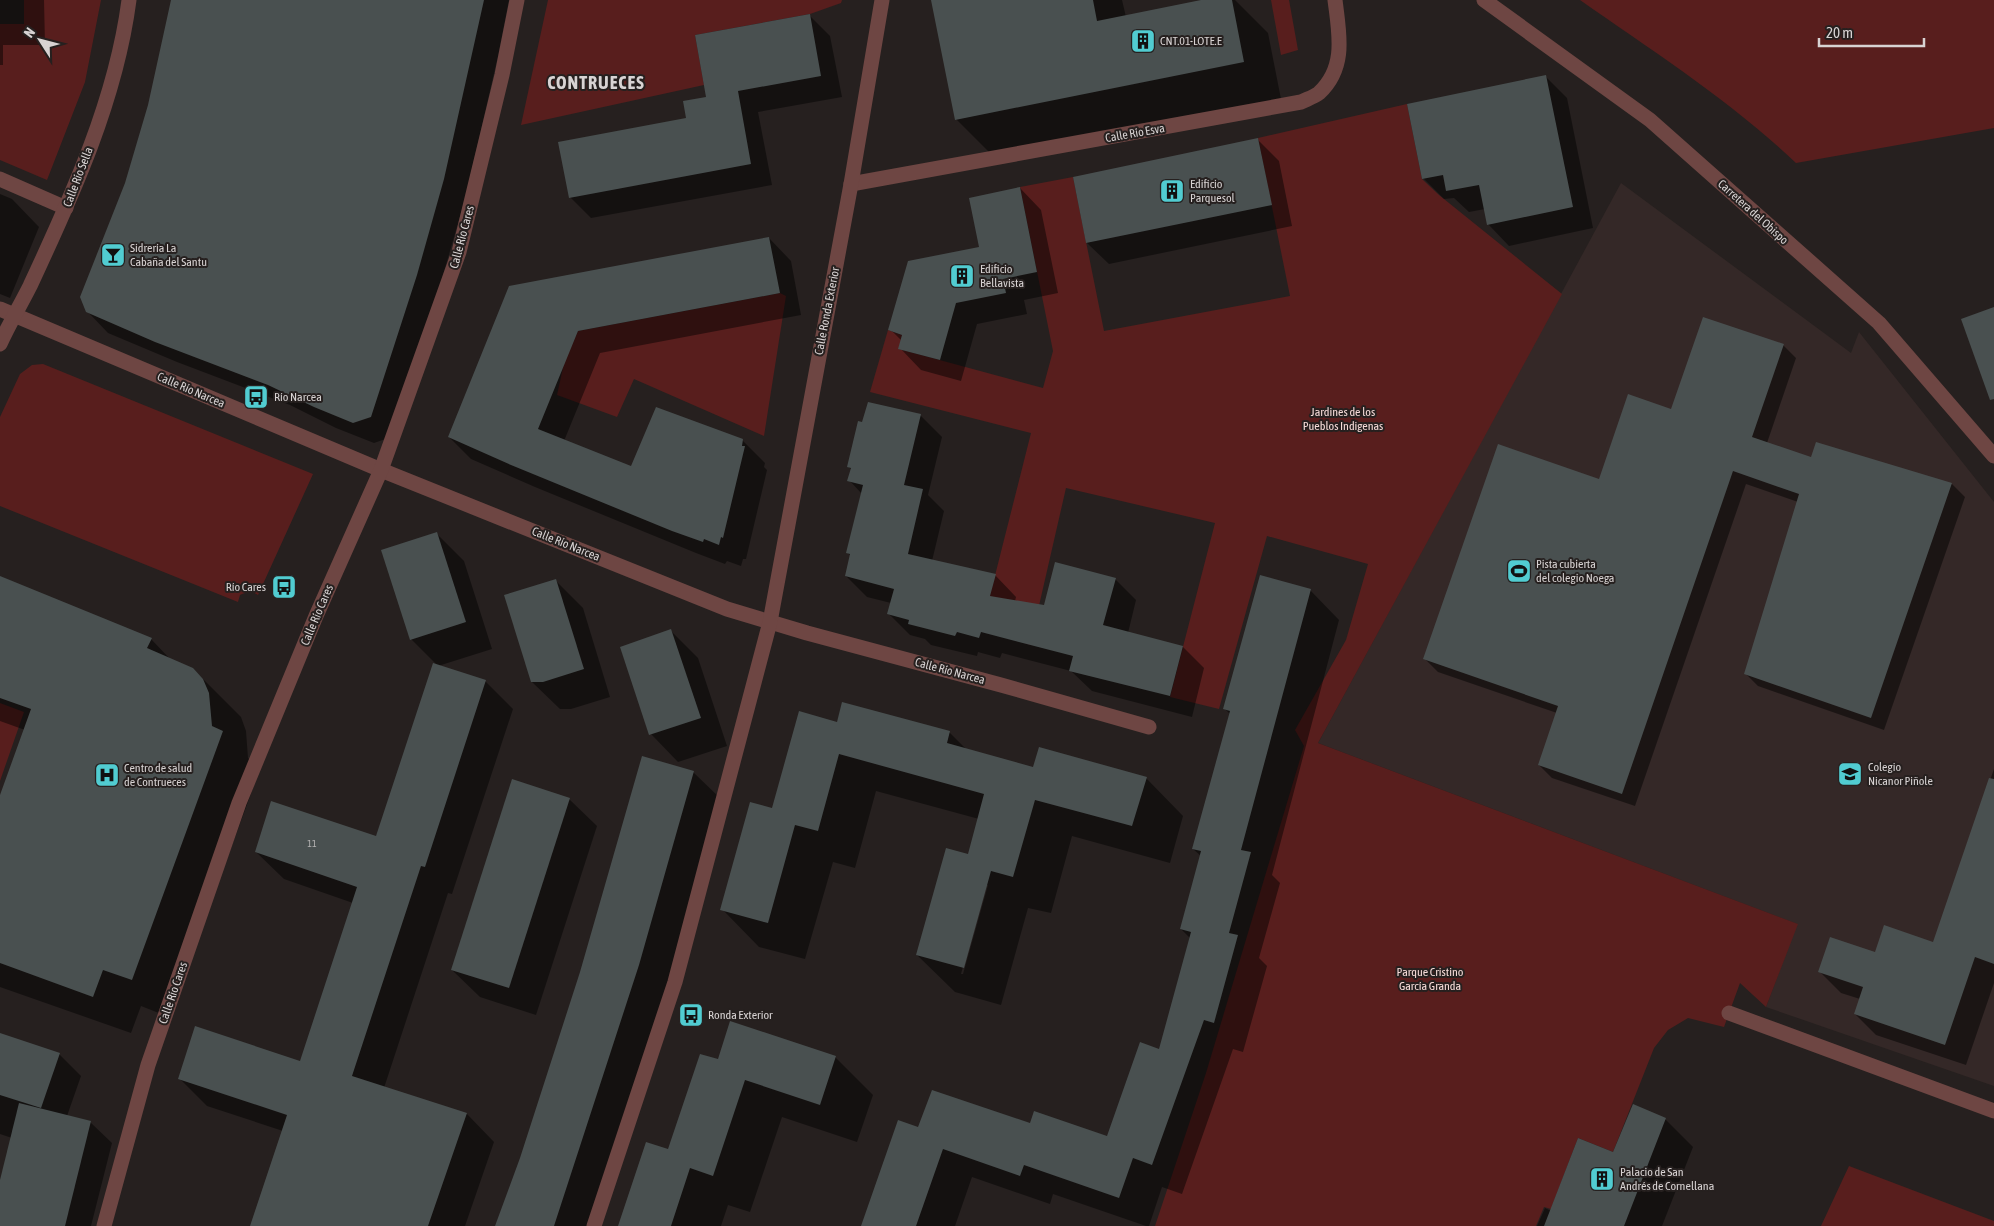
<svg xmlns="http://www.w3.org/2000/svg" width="1994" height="1226" viewBox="0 0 1994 1226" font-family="'Asap Condensed',sans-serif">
  <rect width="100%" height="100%" fill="#26201f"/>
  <polygon fill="#342827" points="1621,183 1851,353 1859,332 1994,502 1994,1086 1766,1007 1797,924 1318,743"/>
  <g fill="#581e1d">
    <polygon points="24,0 101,0 85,82 47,180 0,160 0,24 24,24"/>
    <polygon points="548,0 842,0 841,3 810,14 695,35 704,85 521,125"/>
    <polygon points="1271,0 1289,0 1298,50 1281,55"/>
    <path d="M1580 0H1994V128L1796 163C1731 101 1654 52 1580 0Z"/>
    <polygon points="1407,104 1422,179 1439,195 1562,294 1318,743 1798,924 1766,1007 1740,983 1724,1027 1688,1018 1668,1030 1654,1048 1613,1152 1578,1138 1551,1209 1544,1207 1536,1226 1155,1226 1206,1073 1304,746 1295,730 1346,640 1368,564 1267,536 1219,709 1170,697 1215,523 1066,488 1030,645 982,627 1031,433 870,392 888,330 902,335 899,349 1043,388 1053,351 1020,187 1073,177 1104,331 1290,296 1258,138"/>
    <polygon points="780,293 786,296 764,436 634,379 617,417 557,395 564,363 578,331"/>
    <path d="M43 364 313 474 258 595C252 591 247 592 240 595L238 602 0 506V417L20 374 32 365Z"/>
    <polygon points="0,703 24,712 0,781"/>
    <polygon points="1849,1166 1994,1221 1994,1226 1821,1226"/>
  </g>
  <g fill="#0007" fill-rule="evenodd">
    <polygon points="0,0 44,0 45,45 3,45 3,65 0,65"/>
    <polygon points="172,0 509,0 498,56 465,199 437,296 391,437 374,443 336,428 290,405 177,362 108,333 87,311 149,106"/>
    <polygon points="933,0 1122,0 1126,17 1207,0 1235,0 1268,33 1281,99 994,157 956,119"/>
    <polygon points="809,15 830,36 842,97 758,112 772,185 591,218 570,197 688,119 707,98"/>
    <polygon points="1546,77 1567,98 1593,228 1509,246 1488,224 1485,209 1469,212 1454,198 1444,199 1423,178"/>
    <polygon points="1258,140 1279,161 1292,226 1109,264 1087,243 1074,178"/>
    <polygon points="1020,188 1041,210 1058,293 1024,300 1027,314 977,324 961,381 921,370 900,348 902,341 890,329 980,248"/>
    <polygon points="0,194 12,199 39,227 10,298 0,294"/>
    <polygon points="769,238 791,261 801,315 600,353 564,441 631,468 743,441 765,463 764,467 767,470 746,559 743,559 741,566 727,561 725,564 696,553 535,487 471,459 449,437 510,287"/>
    <polygon points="1783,345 1796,358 1767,443 1812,459 1952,484 1965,497 1884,730 1758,686 1745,673 1798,502 1746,484 1635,806 1552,778 1539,765 1557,713 1438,672 1425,659 1600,481 1672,411"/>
    <polygon points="869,403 921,416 942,437 928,495 944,511 932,561 995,575 1016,597 1015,601 1045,607 1115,579 1136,600 1128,633 1183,647 1204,668 1192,717 1092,691 1071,671 1002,653 1000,658 978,652 977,656 931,645 925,639 910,635 889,614 891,603 867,597 846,576 851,556 848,553 862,494 849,480 852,470 848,466"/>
    <polygon points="437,534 464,561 492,649 438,666 486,682 513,709 452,894 448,893 384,1088 467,1114 494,1142 465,1226 252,1226 283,1131 207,1106 179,1078 301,1063 353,903 284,879 256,852 376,837 438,666 411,639"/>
    <polygon points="0,577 151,639 171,660 193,669 241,717 246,731 248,758 260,769 169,1017 141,1006 131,1033 0,987 0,798 25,730 0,721"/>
    <polygon points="556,581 583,608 610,697 571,709 560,709 532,682"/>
    <polygon points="1310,590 1339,620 1272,875 1280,883 1259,958 1267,966 1243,1052 1233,1049 1182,1194 1162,1187 1149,1226 1146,1226 1053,1194 1050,1204 972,1177 955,1226 862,1226 919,1129 1030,1125 1108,1138 1160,1050 1190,938 1181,929 1201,856 1193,849 1230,714 1224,708"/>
    <polygon points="671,631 698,658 727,746 678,762 651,734"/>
    <path d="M843 703 950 733 967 750 1034 769 1146 778 1183 816 1170 863 1072 836 1051 913 1028 908 1001 1005 955 992 917 955 969 855 979 819 876 791 855 868 833 862 805 959 759 947 722 909 772 810 837 723ZM985 885H988L963 974H961Z"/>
    <polygon points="1994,769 1994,983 1966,1065 1876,1035 1855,1014 1860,999 1841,993 1819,971 1876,954 1933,944"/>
    <polygon points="693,772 721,799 666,993 591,1226 497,1226"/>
    <polygon points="569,799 597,826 536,1015 480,997 452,970"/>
    <polygon points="0,1034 59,1054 81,1076 67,1116 90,1122 112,1143 91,1226 0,1226 0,1185 12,1138 0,1134"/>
    <polygon points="835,1057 873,1095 857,1142 782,1117 750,1212 728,1205 721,1226 619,1226 669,1151 719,1061"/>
    <polygon points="1634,1105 1666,1120 1693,1147 1662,1226 1537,1226 1545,1208 1551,1211 1614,1153"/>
  </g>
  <g fill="#495050">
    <polygon points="171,0 484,0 444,179 417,275 371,417 353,423 314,407 268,385 155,342 86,312 80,297 125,183 148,105"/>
    <polygon points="931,0 1093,0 1097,21 1201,0 1232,0 1244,62 955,120"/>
    <polygon points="810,14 821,76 738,91 751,164 569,198 558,142 686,118 683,101 706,97 695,35"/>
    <polygon points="1546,75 1573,207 1487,225 1479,185 1446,191 1443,175 1422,179 1407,104"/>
    <polygon points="1258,138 1272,205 1086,243 1073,177"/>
    <polygon points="1020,187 1037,272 1003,279 1006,293 956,303 940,360 898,349 902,335 888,330 908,261 979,247 969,198"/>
    <polygon points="769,237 780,293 578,331 538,429 631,466 656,407 743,439 742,446 745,446 723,538 721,537 719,545 704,539 703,542 672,531 511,465 448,437 509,286"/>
    <polygon points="1994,307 1994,399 1990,400 1961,319"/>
    <polygon points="1703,317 1784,344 1752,437 1811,457 1816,442 1952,483 1871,718 1744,674 1799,494 1733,471 1622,794 1538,765 1558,706 1423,659 1498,444 1599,479 1628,394 1671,409"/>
    <polygon points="868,402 921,414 904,485 923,489 908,554 996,574 990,596 1044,605 1055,562 1116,578 1103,625 1183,646 1170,696 1069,671 1073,656 981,632 979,638 957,632 955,636 908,624 909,620 887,614 894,589 845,576 850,554 846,553 863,485 847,481 851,468 847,467 858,421 862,422"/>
    <polygon points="437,532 466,622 410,640 381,550"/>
    <polygon points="1260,575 1311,589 1241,850 1251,852 1229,933 1238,935 1214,1023 1204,1020 1152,1165 1133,1158 1119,1198 1024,1165 1020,1176 943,1149 916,1226 861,1226 898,1120 918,1127 932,1090 1030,1123 1034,1111 1107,1136 1140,1042 1159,1049 1191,932 1180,929 1201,851 1192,849 1230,711 1223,709"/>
    <polygon points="0,576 152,638 147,648 193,668 203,679 209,693 212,726 223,731 132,980 103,970 93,997 0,963 0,795 31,709 0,698"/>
    <polygon points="556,579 584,669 543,682 531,682 504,595"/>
    <polygon points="671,629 701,718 649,735 620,647"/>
    <polygon points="433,663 486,680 425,867 421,866 352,1076 467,1113 428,1226 250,1226 287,1115 178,1079 195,1026 300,1061 357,887 255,852 271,801 376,836"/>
    <polygon points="842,702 950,731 947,743 1033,767 1039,747 1147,777 1132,826 1035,800 1013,877 991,871 964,968 916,955 946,848 968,854 984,794 839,754 818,831 795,825 768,923 720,910 750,802 772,808 799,711 837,722"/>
    <polygon points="642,756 694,771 639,965 554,1226 495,1226 520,1158 580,972"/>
    <polygon points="1989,778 1994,779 1994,964 1975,957 1945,1045 1854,1014 1863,987 1818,972 1830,937 1875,952 1884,925 1933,942"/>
    <polygon points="512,779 570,798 509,988 451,970"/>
    <polygon points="730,1021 836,1056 820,1105 745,1080 713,1176 690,1168 671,1226 618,1226 646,1142 668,1149 700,1054 718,1059"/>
    <polygon points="0,1033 60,1053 41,1108 0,1095"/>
    <polygon points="19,1103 91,1121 65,1226 0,1226 0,1180"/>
    <polygon points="1633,1104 1666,1118 1624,1226 1544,1226 1578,1138 1613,1152"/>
  </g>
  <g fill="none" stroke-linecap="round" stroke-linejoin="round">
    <g stroke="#6e4643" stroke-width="15">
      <polyline points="0,179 66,208"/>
      <polyline points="1729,1013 1994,1111"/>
    </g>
    <g stroke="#6e4643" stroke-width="15">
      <polyline points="1484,0 1650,120 1879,323 1994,456"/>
      <path d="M851 184 1301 102C1307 99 1314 97 1319 93 1347 67 1339 33 1335 0"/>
      <polyline points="0,309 381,470 727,609 807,633 1001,685 1149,727"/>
      <path d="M0 344C9 324 20 306 30 286 72 196 116 100 129 0"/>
      <polyline points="104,1226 148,1065 239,803 316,616 381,470 459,252 502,75 517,0"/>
      <polyline points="594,1226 675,982 770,622 851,184 882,0"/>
    </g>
  </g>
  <defs>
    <symbol id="building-square" viewBox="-11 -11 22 22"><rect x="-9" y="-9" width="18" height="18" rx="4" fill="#51ccd1" stroke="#26201f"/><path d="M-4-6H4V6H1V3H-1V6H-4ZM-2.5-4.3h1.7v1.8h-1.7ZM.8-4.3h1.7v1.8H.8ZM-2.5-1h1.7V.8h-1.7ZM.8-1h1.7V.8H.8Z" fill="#111"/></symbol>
    <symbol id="bar-square" viewBox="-11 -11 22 22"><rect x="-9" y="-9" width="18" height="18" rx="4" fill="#51ccd1" stroke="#26201f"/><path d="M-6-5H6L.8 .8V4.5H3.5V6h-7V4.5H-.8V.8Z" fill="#111"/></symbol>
    <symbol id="bus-square" viewBox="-11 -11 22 22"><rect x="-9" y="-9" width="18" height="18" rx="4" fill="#51ccd1" stroke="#26201f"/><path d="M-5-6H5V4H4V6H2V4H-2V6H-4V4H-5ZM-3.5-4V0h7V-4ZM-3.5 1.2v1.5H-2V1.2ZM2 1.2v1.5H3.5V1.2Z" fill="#111"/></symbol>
    <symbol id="stadium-square" viewBox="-11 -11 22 22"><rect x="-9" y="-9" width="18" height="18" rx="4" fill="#51ccd1" stroke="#26201f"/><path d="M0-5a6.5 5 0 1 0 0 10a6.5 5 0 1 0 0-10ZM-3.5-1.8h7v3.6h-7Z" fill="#111"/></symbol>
    <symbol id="school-square" viewBox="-11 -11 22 22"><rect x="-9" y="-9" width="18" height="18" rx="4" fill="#51ccd1" stroke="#26201f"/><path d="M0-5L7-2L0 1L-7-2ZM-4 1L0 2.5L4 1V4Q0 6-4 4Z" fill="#111"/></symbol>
    <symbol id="hospital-square" viewBox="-11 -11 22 22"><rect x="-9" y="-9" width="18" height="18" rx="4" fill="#51ccd1" stroke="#26201f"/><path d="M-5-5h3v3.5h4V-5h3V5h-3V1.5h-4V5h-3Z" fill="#111"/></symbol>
  </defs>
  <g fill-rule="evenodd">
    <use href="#building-square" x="1129" y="27" width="28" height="28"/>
    <use href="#building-square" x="1158" y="177" width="28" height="28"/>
    <use href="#bar-square" x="99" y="241" width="28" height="28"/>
    <use href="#building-square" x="948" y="262" width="28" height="28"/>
    <use href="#bus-square" x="242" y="383" width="28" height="28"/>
    <use href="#stadium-square" x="1505" y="557" width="28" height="28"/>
    <use href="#bus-square" x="270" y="573" width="28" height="28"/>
    <use href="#school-square" x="1836" y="760" width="28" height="28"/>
    <use href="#hospital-square" x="93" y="761" width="28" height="28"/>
    <use href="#bus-square" x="677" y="1001" width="28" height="28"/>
    <use href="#building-square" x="1588" y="1165" width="28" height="28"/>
  </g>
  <g text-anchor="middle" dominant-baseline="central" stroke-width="4" stroke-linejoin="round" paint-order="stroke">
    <g font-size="10" fill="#b4b2b2">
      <text x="312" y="843">11</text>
    </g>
    <g font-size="12" fill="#d8d3d3" stroke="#26201f" text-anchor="start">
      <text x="1160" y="41">CNT.01-LOTE.E</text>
      <text x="1190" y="184">Edificio<tspan x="1190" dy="14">Parquesol</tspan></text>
      <text x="130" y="248">Sidrería La<tspan x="130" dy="14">Cabaña del Santu</tspan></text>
      <text x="980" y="269">Edificio<tspan x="980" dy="14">Bellavista</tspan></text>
      <text x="274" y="397">Río Narcea</text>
      <text x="1536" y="564">Pista cubierta<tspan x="1536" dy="14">del colegio Noega</tspan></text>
      <text x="266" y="587" text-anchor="end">Río Cares</text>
      <text x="1868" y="767">Colegio<tspan x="1868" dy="14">Nicanor Piñole</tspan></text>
      <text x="124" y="768">Centro de salud<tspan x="124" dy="14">de Contrueces</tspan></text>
      <text x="708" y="1015">Ronda Exterior</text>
      <text x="1620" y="1172">Palacio de San<tspan x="1620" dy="14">Andrés de Cornellana</tspan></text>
    </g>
    <g font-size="12" fill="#d8d3d3" stroke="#26201f">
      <text transform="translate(1135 133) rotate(-10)">Calle Río Esva</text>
      <text transform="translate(78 177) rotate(-69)">Calle Río Sella</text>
      <text transform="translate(1753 212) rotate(42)">Carretera del Obispo</text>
      <text transform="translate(462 237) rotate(-75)">Calle Río Cares</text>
      <text transform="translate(827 311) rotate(-79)">Calle Ronda Exterior</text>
      <text transform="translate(191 390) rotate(23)">Calle Río Narcea</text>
      <text transform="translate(566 544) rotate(22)">Calle Río Narcea</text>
      <text transform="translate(317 615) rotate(-67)">Calle Río Cares</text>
      <text transform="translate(950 671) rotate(15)">Calle Río Narcea</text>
      <text transform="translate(173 993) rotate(-71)">Calle Río Cares</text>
    </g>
    <g font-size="12" fill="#f6dbd8" stroke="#26201f">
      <text x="1343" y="412">Jardines de los<tspan x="1343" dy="14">Pueblos Indigenas</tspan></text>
      <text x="1430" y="972">Parque Cristino<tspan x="1430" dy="14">García Granda</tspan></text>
    </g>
    <g font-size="18" font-weight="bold" letter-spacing="1" fill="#d8d3d3" stroke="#26201f">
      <text x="596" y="82">CONTRUECES</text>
    </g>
  </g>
  <g transform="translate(40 40) rotate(306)" stroke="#26201f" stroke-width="4" paint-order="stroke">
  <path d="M0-4L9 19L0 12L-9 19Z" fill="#d8d3d3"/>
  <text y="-8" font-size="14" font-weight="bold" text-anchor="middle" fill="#d8d3d3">N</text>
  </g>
  <path d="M1819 38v8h105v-8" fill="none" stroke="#d8d3d3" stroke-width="2.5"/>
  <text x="1826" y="38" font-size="15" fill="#d8d3d3" stroke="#26201f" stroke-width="4" paint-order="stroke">20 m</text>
</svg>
